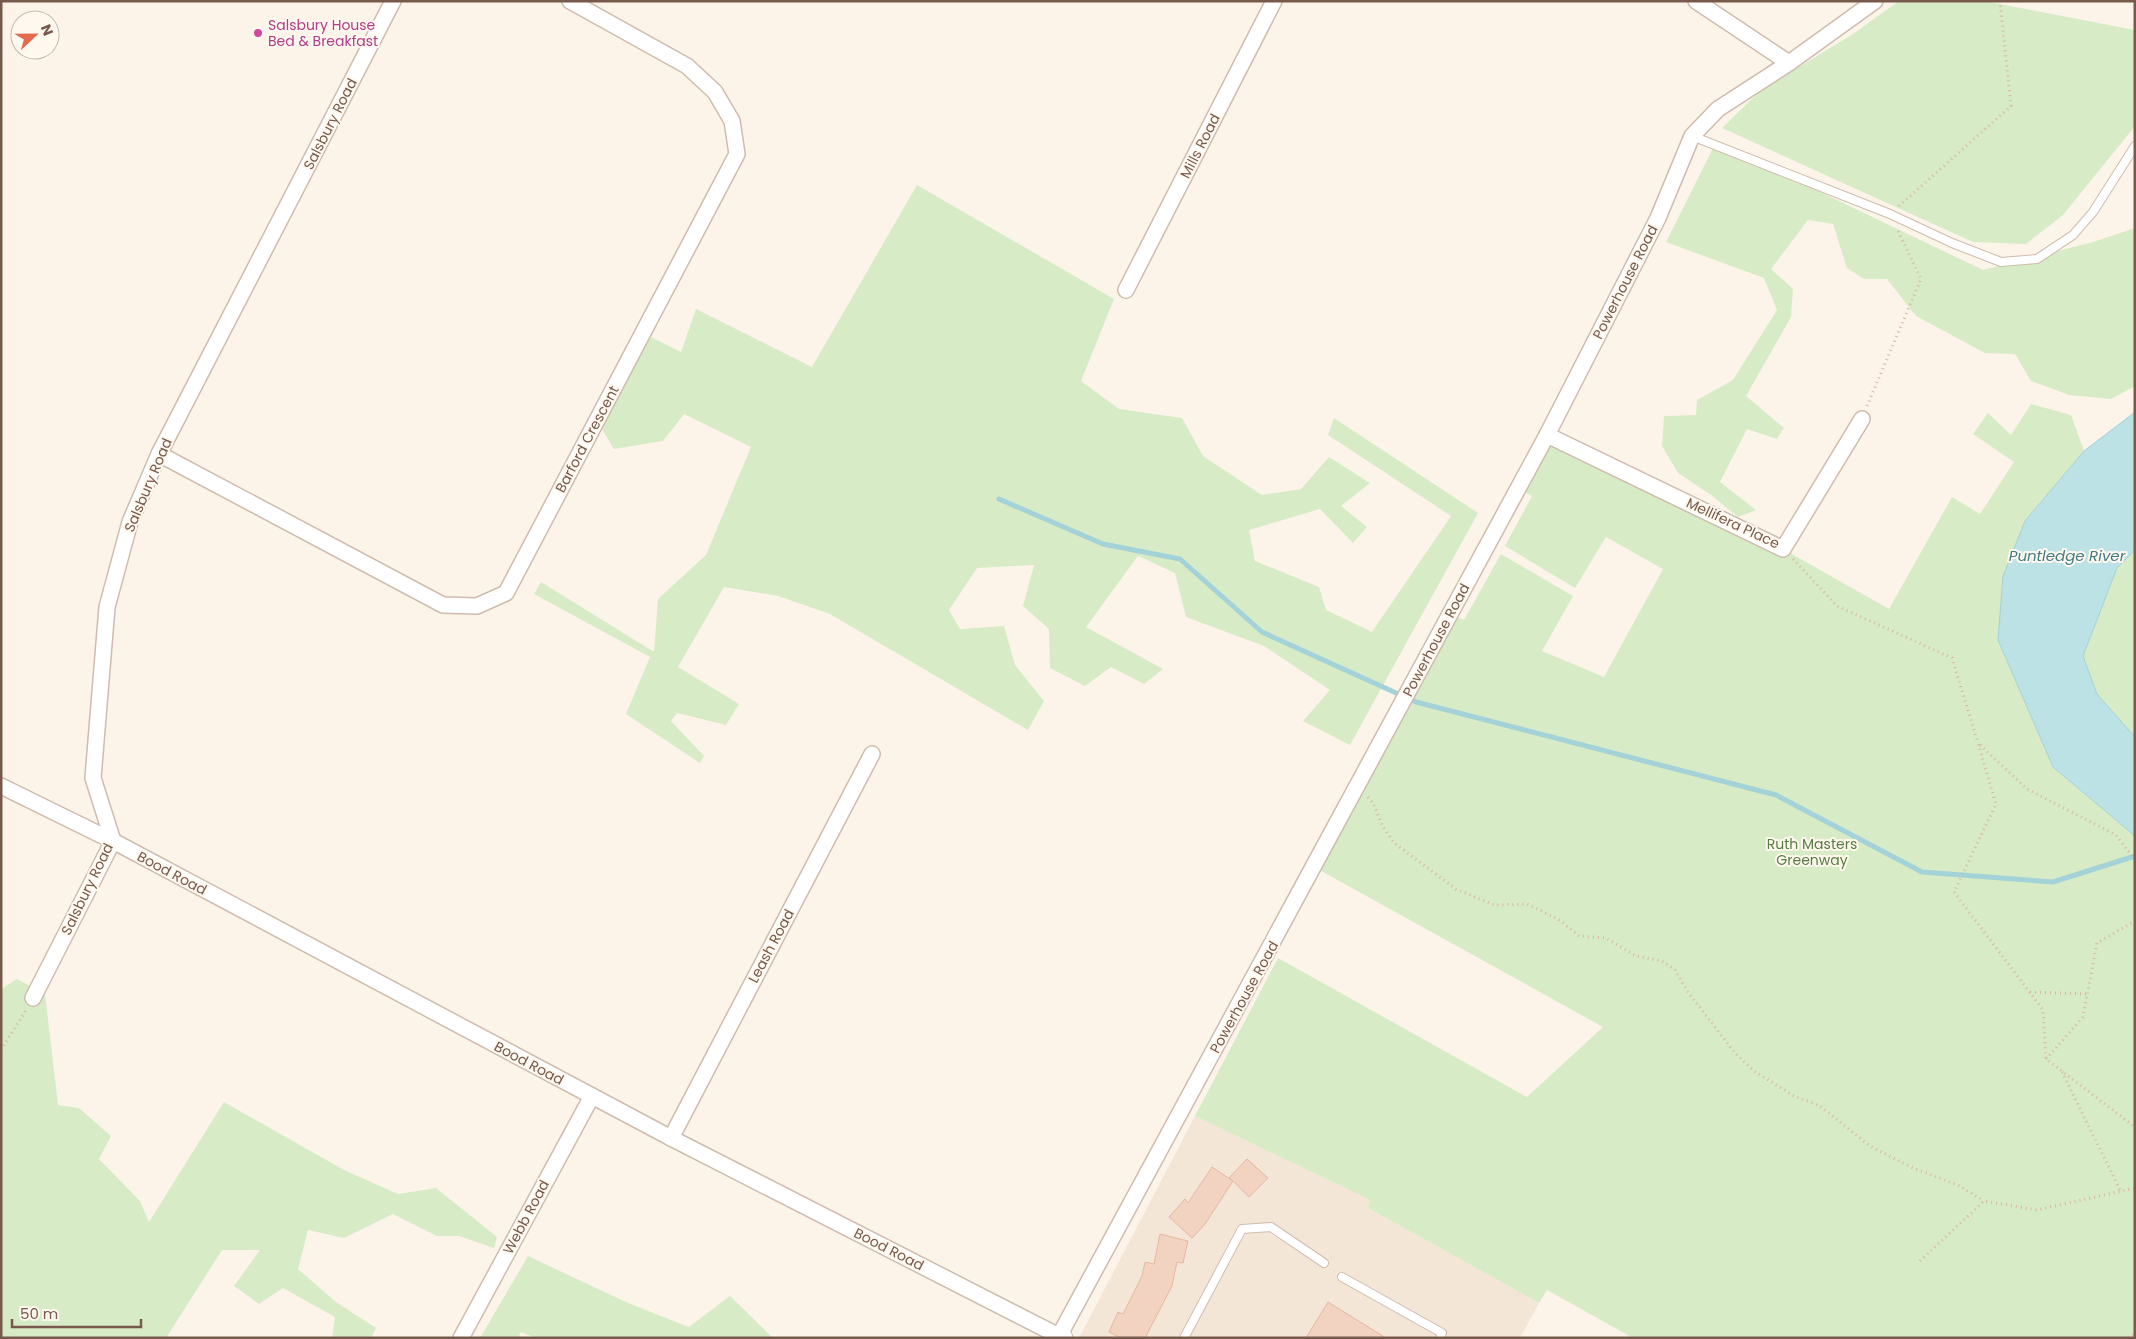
<svg xmlns="http://www.w3.org/2000/svg" width="2136" height="1339" viewBox="0 0 2136 1339" font-family="Poppins,sans-serif">
  <rect width="100%" height="100%" fill="#fcf4e9"/>
  <polygon fill="#f4e6d7" points="1195,1116 1370,1200 1368,1208 1539,1303 1520,1338 1079,1338"/>
  <g fill="#d7ebc7">
    <polygon points="1899,1 1984,1 2135,30 2135,126 2063,215 2026,244 1973,242 1722,128 1761,90 1853,34"/>
    <polygon points="1716,142 1983,270 2093,242 2135,228 2135,386 2111,399 2069,395 2031,381 2015,354 1985,353 1916,316 1887,279 1864,279 1847,268 1833,224 1808,220 1771,269 1793,289 1791,317 1746,396 1784,428 1777,439 1747,429 1720,482 1756,510 1738,517 1711,495 1678,473 1662,446 1664,416 1696,415 1697,400 1733,380 1777,310 1764,278 1666,242"/>
    <polygon points="917,185 1114,299 1081,381 1119,409 1182,418 1203,456 1262,495 1301,489 1329,457 1370,483 1341,506 1367,527 1353,543 1320,509 1249,530 1255,561 1319,587 1326,610 1372,632 1451,516 1328,435 1334,418 1478,513 1350,745 1303,721 1330,690 1264,646 1186,617 1175,573 1138,556 1086,627 1163,669 1144,684 1111,667 1085,686 1050,668 1049,629 1023,606 1034,565 977,568 949,610 960,629 1004,626 1015,665 1044,701 1028,730 830,614 778,596 724,587 678,667 739,704 726,725 677,713 671,721 704,756 700,763 626,714 650,657 534,594 541,582 654,652 658,599 706,555 751,447 684,414 663,441 614,449 600,426 651,337 681,352 696,309 812,367"/>
    <polygon points="2031,404 2071,415 2084,451 2025,521 2003,576 2053,767 2135,836 2135,1338 1633,1338 1547,1290 1539,1303 1368,1208 1370,1200 1195,1116 1278,958 1527,1097 1603,1027 1314,867 1450,614 1464,620 1501,554 1573,596 1542,651 1604,677 1663,569 1606,537 1575,588 1505,546 1532,496 1518,488 1547,435 1783,549 1889,609 1952,497 1980,514 2014,462 1973,434 1988,413 2011,435"/>
    <polygon points="2135,550 2135,737 2097,694 2083,656 2117,568"/>
    <polygon points="17,979 45,994 58,1105 79,1108 111,1136 99,1159 140,1201 149,1222 224,1102 344,1170 398,1194 436,1188 497,1237 494,1248 459,1236 437,1236 393,1214 344,1238 308,1230 298,1269 336,1302 376,1328 371,1338 332,1338 335,1317 283,1288 259,1304 234,1286 260,1250 222,1250 166,1338 1,1338 1,989"/>
    <polygon points="528,1256 628,1303 689,1327 730,1296 773,1338 536,1338 521,1332 518,1338 480,1338"/>
  </g>
  <polygon fill="#bde2e6" stroke="#a3d2d8" points="2135,412 2135,550 2117,568 2083,656 2097,694 2135,737 2135,836 2053,767 1998,640 2003,576 2025,521 2084,451"/>
  <g fill="none" stroke-linecap="round" stroke-linejoin="round">
    <polyline stroke="#a3d2d8" stroke-width="5" points="999,499 1103,544 1180,559 1262,632 1416,702 1776,795 1922,872 2053,882 2135,856"/>
  </g>
  <g fill="#f2d2c0" stroke="#e4b8a1">
    <polygon points="1247,1159 1268,1178 1249,1197 1233,1181 1205,1224 1192,1238 1169,1217 1185,1199 1188,1203 1212,1167 1233,1181 1229,1178"/>
    <polygon points="1160,1234 1188,1241 1183,1263 1177,1262 1172,1286 1145,1338 1121,1338 1109,1332 1118,1312 1123,1314 1142,1276 1145,1262 1154,1264"/>
    <polygon points="1328,1302 1386,1338 1306,1338"/>
  </g>
  <g fill="none" stroke-linecap="round" stroke-linejoin="round">
    <defs>
      <g id="service">
        <polyline points="1692,136 1890,214 1952,243 2001,262 2037,259 2073,235 2093,212 2135,146"/>
        <polyline points="1342,1277 1442,1333 1440,1338"/>
        <polyline points="1184,1338 1242,1229 1271,1227 1324,1263"/>
      </g>
      <g id="minor">
        <polyline points="1696,1 1789,63"/>
        <polyline points="1126,290 1274,1"/>
        <polyline points="1547,435 1783,549 1862,419"/>
        <polyline points="159,454 443,605 477,606 506,593 737,154 732,121 715,92 687,66 570,1"/>
        <polyline points="1,786 113,841 671,1138 1059,1336"/>
        <polyline points="33,998 113,841 93,778 107,607 130,522 159,454 393,1"/>
        <polyline points="671,1138 872,754"/>
        <polyline points="461,1338 592,1096"/>
        <polyline points="1058,1338 1547,435 1658,218 1692,136 1718,109 1789,63 1875,1"/>
      </g>
      <polyline id="tertiary" points="1059,1336 1063,1338"/>
    </defs>
    <use href="#service" stroke="#cfbcae" stroke-width="10"/>
    <use href="#minor" stroke="#cfbcae" stroke-width="18"/>
    <use href="#tertiary" stroke="#cfbcae" stroke-width="21"/>
    <g stroke="#d7b5a3" stroke-width="3" stroke-dasharray="1 4" stroke-linecap="butt">
      <polyline points="1899,206 2011,106 2000,1"/>
      <polyline points="1867,406 1921,279 1898,231"/>
      <polyline points="1793,559 1837,606 1952,658 1978,743"/>
      <polyline points="1368,797 1374,805 1382,825 1394,843 1456,889 1494,905 1527,904 1558,919 1579,936 1606,938 1636,956 1662,961 1675,970 1688,992 1735,1053 1754,1071 1794,1096 1820,1106 1870,1146 1913,1168 1958,1185 1984,1201"/>
      <polyline points="2135,860 2116,835 2027,789 1978,743 1996,804 1954,892 2043,1010 2046,1059 2135,1127"/>
      <polyline points="2030,992 2087,994"/>
      <polyline points="1,1050 26,1010"/>
      <polyline points="2046,1059 2083,1017 2097,943 2135,921"/>
      <polyline points="2062,1072 2121,1192"/>
      <polyline points="1920,1261 1984,1201 2037,1210 2135,1188"/>
      <polyline points="2128,1338 2135,1334"/>
    </g>
    <use href="#service" stroke="#fff" stroke-width="8"/>
    <use href="#minor" stroke="#fff" stroke-width="15"/>
    <use href="#tertiary" stroke="#fff" stroke-width="19"/>
  </g>
  <circle fill="#d1479c" stroke="#fff8ef" stroke-width="2" cx="258" cy="33" r="5"/>
  <g text-anchor="middle" dominant-baseline="central" stroke-width="4" stroke-linejoin="round" paint-order="stroke">
    <g font-size="14" fill="#b23c85" stroke="#fff8ef" text-anchor="start">
      <text x="268" y="25">Salsbury House<tspan x="268" dy="16">Bed &amp; Breakfast</tspan></text>
    </g>
    <g font-size="14" fill="#775a4c" stroke="#fff8ef">
      <text transform="translate(330 124) rotate(-63)">Salsbury Road</text>
      <text transform="translate(1200 146) rotate(-63)">Mills Road</text>
      <text transform="translate(1625 282) rotate(-63)">Powerhouse Road</text>
      <text transform="translate(587 439) rotate(-62)">Barford Crescent</text>
      <text transform="translate(148 485) rotate(-67)">Salsbury Road</text>
      <text transform="translate(1733 523) rotate(25)">Mellifera Place</text>
      <text transform="translate(1436 640) rotate(-62)">Powerhouse Road</text>
      <text transform="translate(172 873) rotate(28)">Bood Road</text>
      <text transform="translate(87 889) rotate(-64)">Salsbury Road</text>
      <text transform="translate(771 946) rotate(-62)">Leash Road</text>
      <text transform="translate(1244 997) rotate(-61)">Powerhouse Road</text>
      <text transform="translate(529 1063) rotate(28)">Bood Road</text>
      <text transform="translate(526 1217) rotate(-62)">Webb Road</text>
      <text transform="translate(889 1249) rotate(27)">Bood Road</text>
    </g>
    <g font-size="14" fill="#577d43" stroke="#fff8ef">
      <text x="1812" y="844">Ruth Masters<tspan x="1812" dy="16">Greenway</tspan></text>
    </g>
    <g font-size="15" font-style="italic" fill="#437b83" stroke="#fff8ef">
      <text x="2067" y="555">Puntledge River</text>
    </g>
  </g>
  <rect width="2136" height="1339" fill="none" stroke="#775a4c" stroke-width="5"/>
  <g transform="translate(35 35) rotate(68)"><circle r="24" fill="#fff8ef" stroke="#c9b9ae"/>
  <path d="M0-4L9 19L0 12L-9 19Z" fill="#e56b4f"/>
  <text y="-8" font-size="14" font-weight="bold" text-anchor="middle" fill="#775a4c">N</text>
  </g>
  <path d="M12 1319v8h129v-8" fill="none" stroke="#775a4c" stroke-width="2.5"/>
  <text x="20" y="1319" font-size="15" fill="#775a4c" stroke="#fff8ef" stroke-width="4" paint-order="stroke">50 m</text>
</svg>
